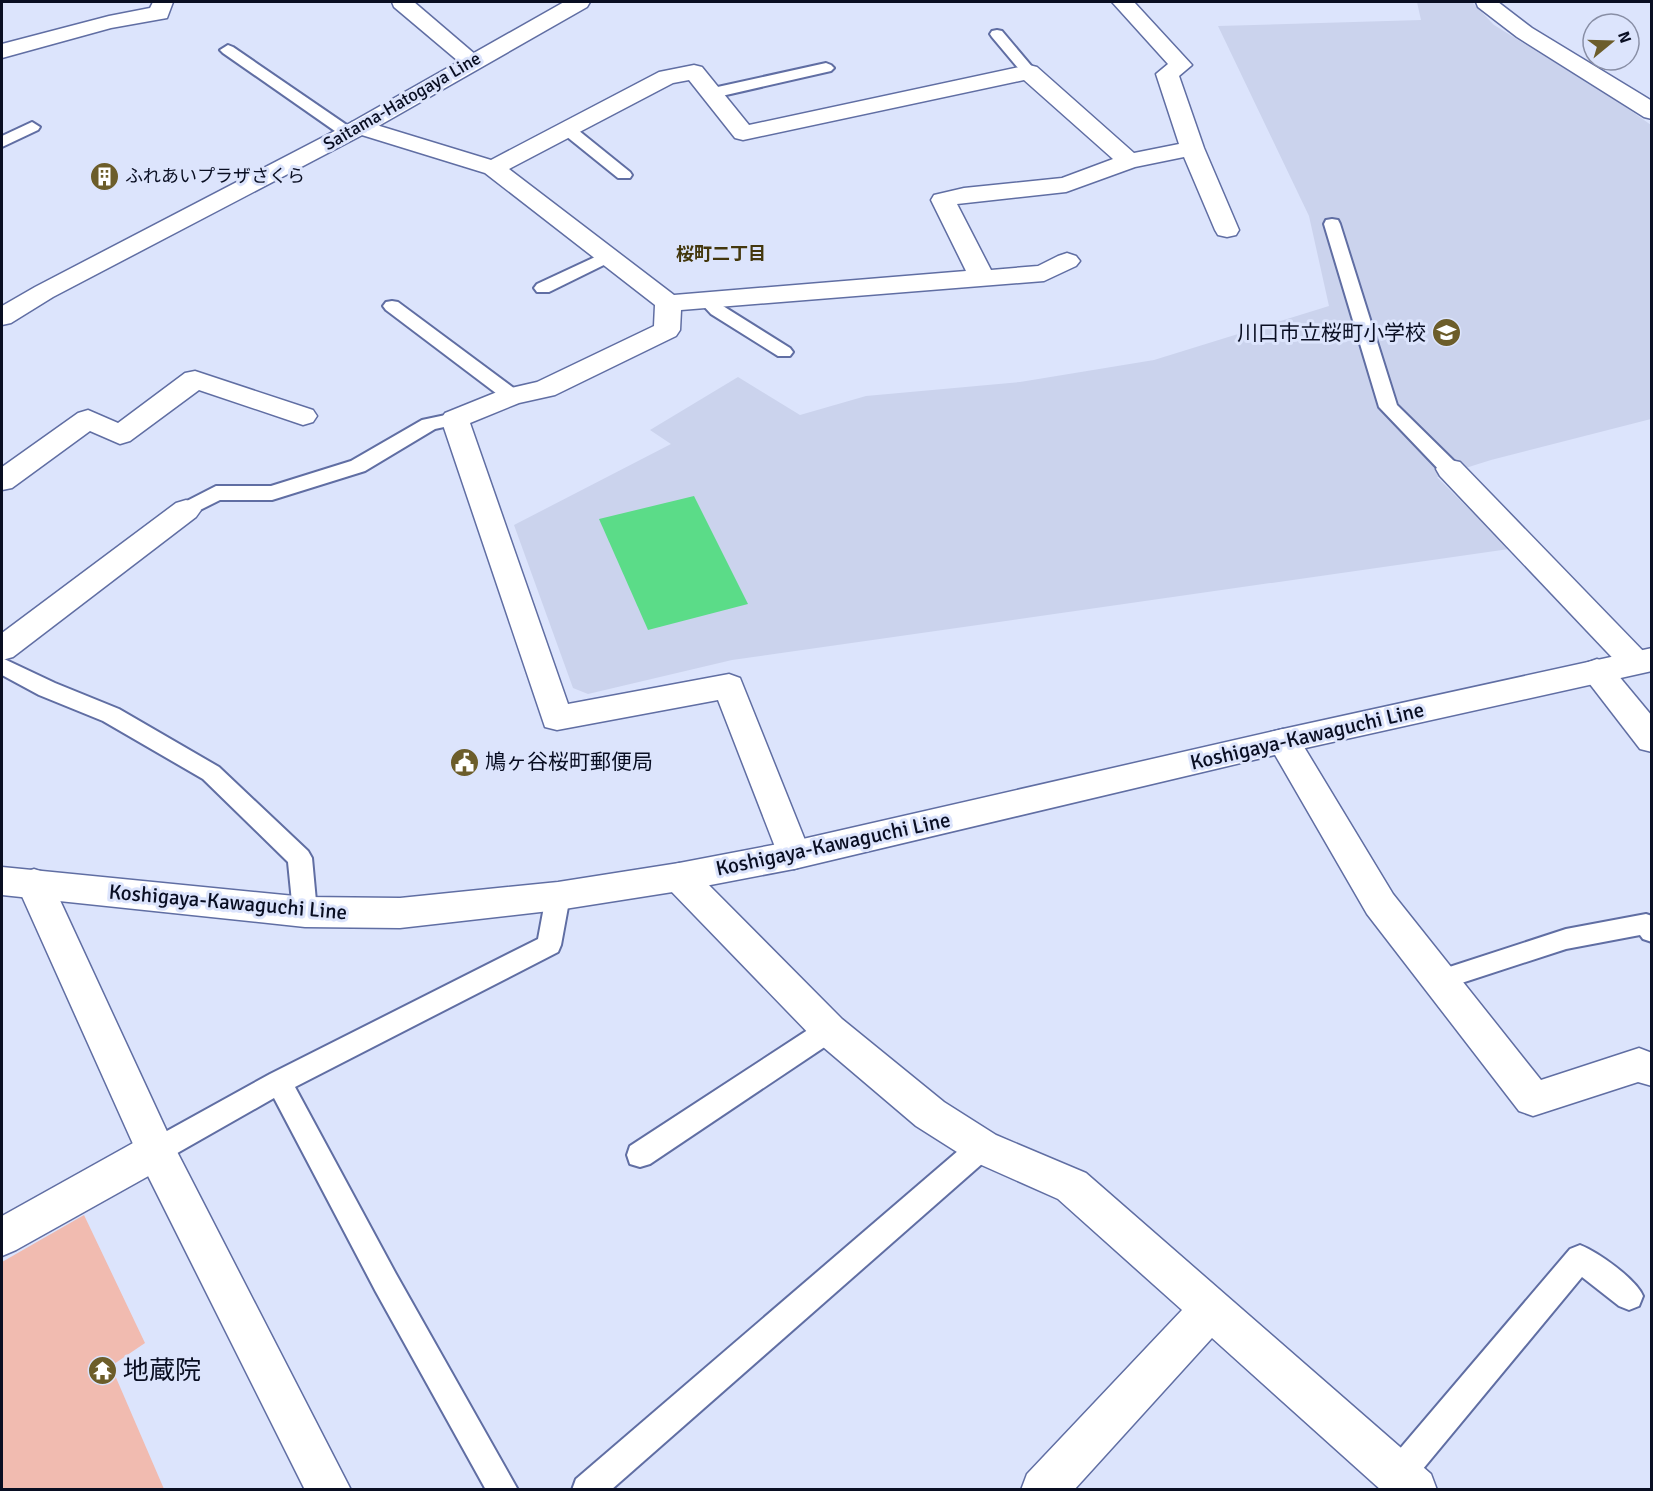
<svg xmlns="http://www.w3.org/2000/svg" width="1653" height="1491" viewBox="0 0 1653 1491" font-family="Signika,'Noto Sans JP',sans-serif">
  <rect width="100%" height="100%" fill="#dce4fc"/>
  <polygon fill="#cbd3ed" points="1417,2 1472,2 1494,25 1613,98 1651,125 1651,419 1491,460 1437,477 1509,549 732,660 588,694 573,688 514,525 671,444 650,430 738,377 800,415 866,396 1020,382 1154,360 1329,306 1309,216 1218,26 1421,20"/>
  <polygon fill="#f1bbb0" points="84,1215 145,1343 111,1366 164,1489 2,1489 2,1262"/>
  <polygon fill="#5bdc88" points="694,496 748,604 648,630 599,519"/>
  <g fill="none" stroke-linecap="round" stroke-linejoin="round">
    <defs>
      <g id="service">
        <polygon points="997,30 1002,31 1034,69 1037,72 1034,75 1024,75 992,37 990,34 992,31"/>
        <polygon points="228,45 233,47 354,130 356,133 354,136 342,136 223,53 220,50"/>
        <polygon points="826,63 831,65 834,68 831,71 713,98 705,93 713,88"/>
        <polygon points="32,122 40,127 38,130 2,147 2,136"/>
        <polygon points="567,124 573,126 630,172 632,175 630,178 618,178 561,132 559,129"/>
        <polygon points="1332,219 1338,220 1340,224 1397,405 1457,464 1460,469 1457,474 1450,475 1443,474 1379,407 1324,224 1326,220"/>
        <polygon points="608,251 614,252 617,256 614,260 549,292 537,292 534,288 537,284"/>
        <polygon points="707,295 713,296 723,306 790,348 793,352 790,356 778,356 711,314 698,300 701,296"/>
        <polygon points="392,301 398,302 519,392 521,396 519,400 505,400 386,310 383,306 386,302"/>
        <polygon points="455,413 462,415 465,419 462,423 435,429 365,471 272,500 220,500 186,517 179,515 176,510 179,505 216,486 271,486 351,461 422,420"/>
        <polygon points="2,658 55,683 119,709 219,767 308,851 312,858 317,912 314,919 305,922 296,919 293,912 288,862 203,779 103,721 39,695 2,675"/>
        <polygon points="558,886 567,889 570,896 561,945 558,952 295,1087 396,1274 518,1490 486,1490 376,1292 274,1098 165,1160 156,1163 147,1160 143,1151 147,1142 270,1074 538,939 546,896 549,889"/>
        <polygon points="1646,914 1652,916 1652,942 1643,939 1640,935 1566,949 1440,990 1431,987 1427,980 1431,973 1566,929"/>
        <polygon points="829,1019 838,1022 842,1030 838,1038 650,1164 640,1167 630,1164 627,1155 630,1146 820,1022"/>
        <polygon points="982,1135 991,1138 995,1147 991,1156 611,1490 572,1490 576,1479 973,1138"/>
        <path d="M1580 1245C1598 1252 1636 1279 1643 1296L1639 1306 1629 1310 1619 1306 1582 1277 1408 1487 1401 1490 1386 1487 1382 1476 1386 1465 1570 1249Z"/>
      </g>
      <g id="minor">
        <polygon points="153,2 173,2 167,18 111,28 2,58 2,44 109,16 150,8"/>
        <polygon points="392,2 414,2 483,61 480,66 472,68 464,66 394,7"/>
        <path d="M1112 2H1134L1192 65 1179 76 1204 148 1239 230 1236 235 1227 237 1218 235 1215 230 1184 157 1135 167 1066 192 957 204 991 270 1038 266 1058 256 1067 253 1076 256 1080 261 1076 266 1044 281 681 310 680 330 676 336 555 395 519 403 470 423 568 704 729 674 740 678 811 855 806 865 794 869 782 865 718 700 557 730 545 727 441 419 445 413 502 390 537 382 654 326 655 305 485 173 352 132 348 127 352 122 360 120 491 160 659 72 694 65 702 67 749 125 1029 65 1037 67 1134 153 1179 144 1156 74 1168 64ZM689 80 735 138 743 140 1024 80 1113 159 1062 178 964 188 934 195 931 200 966 271 674 295 509 169 673 83Z"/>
        <polygon points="1476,2 1498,2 1532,28 1639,93 1652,101 1652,119 1644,117 1517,37 1478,7"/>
        <polygon points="195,371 313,410 317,416 313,422 303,425 199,390 130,441 120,444 90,431 12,488 2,490 2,467 78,413 88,410 118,423 185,373"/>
        <polygon points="1450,460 1460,462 1646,654 1651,662 1646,670 1635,673 1624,670 1440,476 1436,469 1440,462"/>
        <polygon points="186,500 196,503 201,510 196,517 13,657 2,660 2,633 176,503"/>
        <polygon points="1597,659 1608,663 1652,716 1652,752 1640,749 1586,679 1581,671 1586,663"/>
        <polygon points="1283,729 1295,732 1393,894 1541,1080 1639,1048 1652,1053 1652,1086 1638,1082 1533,1116 1519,1111 1367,914 1267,741 1271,732"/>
        <polygon points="679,863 691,867 842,1019 944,1102 996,1135 1086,1173 1431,1474 1437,1490 1381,1490 1212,1338 1074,1490 1021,1490 1027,1474 1182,1310 1058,1199 968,1159 916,1126 816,1041 667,887 661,877 667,867"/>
        <polygon points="156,1133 170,1138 176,1151 170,1164 16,1250 2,1256 2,1216 142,1138"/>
      </g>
      <polygon id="tertiary" points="34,869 46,873 52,883 170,1138 351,1490 305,1490 142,1164 16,883 22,873"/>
      <g id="secondary">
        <polygon points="564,2 590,2 587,7 368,132 53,297 11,323 2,325 2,306 35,287 352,122"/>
        <polygon points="1652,648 1652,671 1283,753 794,869 679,891 558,910 400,928 305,927 2,895 2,867 305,897 400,898 558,882 679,863 794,841 1283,729"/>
      </g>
    </defs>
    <use href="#service" stroke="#606ea3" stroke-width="4"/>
    <use href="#minor" stroke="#606ea3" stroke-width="3"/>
    <use href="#tertiary" stroke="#606ea3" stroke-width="3"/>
    <use href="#secondary" stroke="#606ea3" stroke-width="3"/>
    <use href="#service" fill="#fff" fill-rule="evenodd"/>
    <use href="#minor" fill="#fff" fill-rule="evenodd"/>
    <use href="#tertiary" fill="#fff" fill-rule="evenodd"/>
    <use href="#secondary" fill="#fff" fill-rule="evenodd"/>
  </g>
  <defs>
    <symbol id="building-disc" viewBox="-11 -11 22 22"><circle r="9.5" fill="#6c5d2a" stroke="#dce4fc"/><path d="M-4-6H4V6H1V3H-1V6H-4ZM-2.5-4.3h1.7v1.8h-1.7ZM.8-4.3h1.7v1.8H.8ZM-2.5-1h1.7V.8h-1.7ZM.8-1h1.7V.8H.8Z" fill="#fff"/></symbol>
    <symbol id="school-disc" viewBox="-11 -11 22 22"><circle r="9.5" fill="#6c5d2a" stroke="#dce4fc"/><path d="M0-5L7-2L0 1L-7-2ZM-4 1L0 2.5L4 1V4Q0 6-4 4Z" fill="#fff"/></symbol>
    <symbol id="civic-disc" viewBox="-11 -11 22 22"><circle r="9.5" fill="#6c5d2a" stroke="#dce4fc"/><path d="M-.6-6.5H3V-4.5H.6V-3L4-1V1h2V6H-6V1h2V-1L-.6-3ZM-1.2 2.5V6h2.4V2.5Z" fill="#fff"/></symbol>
    <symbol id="temple-disc" viewBox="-11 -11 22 22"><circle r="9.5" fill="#6c5d2a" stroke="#dce4fc"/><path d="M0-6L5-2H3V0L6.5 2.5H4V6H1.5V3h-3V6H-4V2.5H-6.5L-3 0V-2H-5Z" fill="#fff"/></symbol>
  </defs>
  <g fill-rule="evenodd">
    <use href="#building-disc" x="88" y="160" width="33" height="33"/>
    <use href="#school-disc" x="1430" y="316" width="33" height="33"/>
    <use href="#civic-disc" x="448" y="746" width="33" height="33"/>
    <use href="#temple-disc" x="86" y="1354" width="33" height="33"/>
  </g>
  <g text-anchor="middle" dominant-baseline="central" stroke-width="6" stroke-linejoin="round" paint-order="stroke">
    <g font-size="18" fill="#090e22" stroke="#dce4fc">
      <text transform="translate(402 101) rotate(-30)">Saitama-Hatogaya Line</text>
    </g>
    <g font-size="18" fill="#090e22" stroke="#dce4fc" text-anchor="start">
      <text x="125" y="176">ふれあいプラザさくら</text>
    </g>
    <g font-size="18" font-weight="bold" fill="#43370d" stroke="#dce4fc">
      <text x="721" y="254">桜町二丁目</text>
    </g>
    <g font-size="21" fill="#090e22" stroke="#dce4fc" text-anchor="end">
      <text x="1426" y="333">川口市立桜町小学校</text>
      <text x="485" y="762" text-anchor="start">鳩ヶ谷桜町郵便局</text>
    </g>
    <g font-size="21" fill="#090e22" stroke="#dce4fc">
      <text transform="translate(1307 736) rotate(-13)">Koshigaya-Kawaguchi Line</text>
      <text transform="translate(833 844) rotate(-12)">Koshigaya-Kawaguchi Line</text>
      <text transform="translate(228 902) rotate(5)">Koshigaya-Kawaguchi Line</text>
    </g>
    <g font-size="26" fill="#090e22" stroke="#dce4fc" text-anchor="start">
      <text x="123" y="1371">地蔵院</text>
    </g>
  </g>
  <rect width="1653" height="1491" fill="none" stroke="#090e22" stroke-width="6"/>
  <g transform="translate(1611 42) rotate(71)"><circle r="28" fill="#dce4fc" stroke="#888ea5" stroke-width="1.5"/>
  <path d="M0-4.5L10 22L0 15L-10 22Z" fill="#6c5d2a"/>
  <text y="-9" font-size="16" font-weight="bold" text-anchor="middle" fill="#090e22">N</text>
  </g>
</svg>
